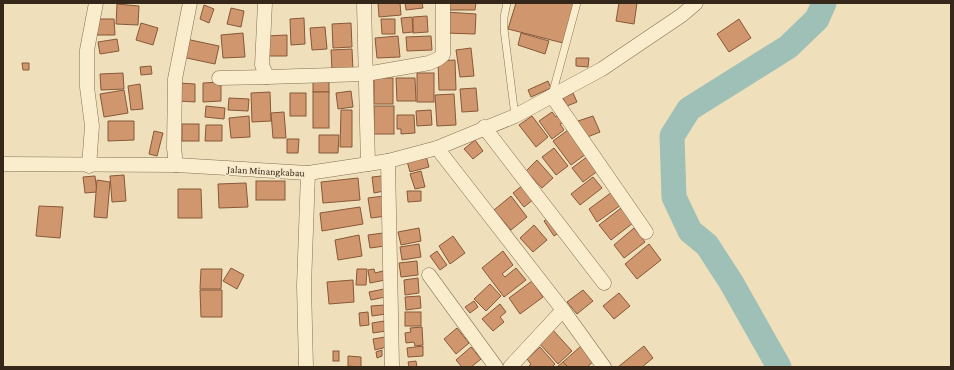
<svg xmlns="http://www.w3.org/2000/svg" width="954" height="370" viewBox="0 0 954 370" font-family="'Crimson Pro',serif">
  <rect width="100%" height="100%" fill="#efe0bb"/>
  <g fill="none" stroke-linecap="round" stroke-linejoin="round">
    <polyline stroke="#9fc0b6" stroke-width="25" points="779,367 731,282 707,245 690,231 674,197 672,136 689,109 788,47 817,19 824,3"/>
  </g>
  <g fill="#d0976e" stroke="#875839">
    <polygon points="378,3 400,3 401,15 379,17"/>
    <polygon points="405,3 422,3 423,8 406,10"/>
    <polygon points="446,3 476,3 475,10 446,10"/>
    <polygon points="516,3 574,3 563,43 508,29"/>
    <polygon points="619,3 637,3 634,24 616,21"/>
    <polygon points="117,4 139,6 138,25 116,24"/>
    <polygon points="204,5 214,9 209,23 200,19"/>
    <polygon points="231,8 244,11 241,27 227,24"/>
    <polygon points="446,12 476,14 475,34 445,33"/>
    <polygon points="427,16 428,32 413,33 413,17"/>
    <polygon points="412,17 413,32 403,33 401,18"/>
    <polygon points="304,18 305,44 291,45 290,19"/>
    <polygon points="96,19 114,19 115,35 97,35"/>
    <polygon points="381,19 395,19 395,34 382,34"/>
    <polygon points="739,19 751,38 729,52 717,34"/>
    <polygon points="141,23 158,28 153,45 136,40"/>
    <polygon points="351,23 352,47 333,48 332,24"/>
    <polygon points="325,27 327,49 312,50 310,28"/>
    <polygon points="243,33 245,57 223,58 221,35"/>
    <polygon points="521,33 549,41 545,54 518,45"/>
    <polygon points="287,35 287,56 267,56 266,36"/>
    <polygon points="398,36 400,57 377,58 375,38"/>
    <polygon points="431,36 432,50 407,51 406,37"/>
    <polygon points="117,39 119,51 100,54 98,42"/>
    <polygon points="186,39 219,46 215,64 182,57"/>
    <polygon points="471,48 474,76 460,77 456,50"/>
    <polygon points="352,49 353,71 332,71 331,50"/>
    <polygon points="576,58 589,58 588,67 576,66"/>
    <polygon points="455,60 456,90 439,90 438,61"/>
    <polygon points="22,63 29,63 29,70 23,70"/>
    <polygon points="151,66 152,74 141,75 140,67"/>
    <polygon points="123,73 124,89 101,90 100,74"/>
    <rect x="417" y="73" width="17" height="29"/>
    <rect x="313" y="77" width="16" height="15"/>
    <rect x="374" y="78" width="19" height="26"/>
    <polygon points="396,78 415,78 416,101 397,101"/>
    <polygon points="548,81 551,88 531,97 528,90"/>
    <polygon points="221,82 221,101 203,102 203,83"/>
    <polygon points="179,83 195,84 195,102 179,101"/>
    <polygon points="140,84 143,109 131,110 128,86"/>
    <polygon points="476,88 478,111 462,112 460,89"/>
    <polygon points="124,90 128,113 104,117 100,94"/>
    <polygon points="351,91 353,107 338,109 336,93"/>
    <polygon points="270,92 271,121 252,122 251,93"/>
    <rect x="313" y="92" width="16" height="36"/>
    <rect x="290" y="93" width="16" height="23"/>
    <polygon points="573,93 577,102 567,106 563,98"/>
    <polygon points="454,94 456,125 437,126 435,95"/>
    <polygon points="229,98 249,99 248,111 228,110"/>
    <polygon points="206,106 225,108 224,119 205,117"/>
    <rect x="374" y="106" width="20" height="28"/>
    <polygon points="341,110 352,110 352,147 340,147"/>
    <polygon points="431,110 432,125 417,126 416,111"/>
    <polygon points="284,112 286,138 273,138 271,113"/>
    <polygon points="552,112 556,117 559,115 564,122 560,124 564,130 552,139 539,121"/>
    <polygon points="397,115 414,115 415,133 401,134 401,129 397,129"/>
    <polygon points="249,116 250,137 231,138 229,118"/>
    <polygon points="532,116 548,137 536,147 519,125"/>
    <polygon points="593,116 600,132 585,138 578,121"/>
    <polygon points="108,121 134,121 134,140 108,141"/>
    <rect x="182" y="124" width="17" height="17"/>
    <polygon points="206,125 222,125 222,141 205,141"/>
    <polygon points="568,130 586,154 571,165 553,141"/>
    <polygon points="154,131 163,133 157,156 149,154"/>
    <polygon points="319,135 339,135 338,153 319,153"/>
    <polygon points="287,139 299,139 298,153 287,153"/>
    <polygon points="475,140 483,151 473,159 464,149"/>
    <polygon points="554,148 568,166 556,175 542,157"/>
    <polygon points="426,156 429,167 410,172 407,161"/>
    <polygon points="588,156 599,170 583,182 572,168"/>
    <polygon points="537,160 553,178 542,188 526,171"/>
    <polygon points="421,171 425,187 415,189 410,174"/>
    <polygon points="124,175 126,201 112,202 110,176"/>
    <polygon points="95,176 97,192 85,193 83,177"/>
    <polygon points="382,176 384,191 374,193 372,177"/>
    <polygon points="593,177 602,188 580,205 571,194"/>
    <polygon points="358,178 360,200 323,203 321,182"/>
    <polygon points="97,180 110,182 107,218 94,217"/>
    <rect x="256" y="181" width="29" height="19"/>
    <polygon points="246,183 248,207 219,208 218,184"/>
    <polygon points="523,185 534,199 524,207 513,193"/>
    <polygon points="178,189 201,189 202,218 178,218"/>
    <polygon points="407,191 421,191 421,201 408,202"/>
    <polygon points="612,192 621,205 597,222 589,209"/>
    <polygon points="384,196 387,216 371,218 368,198"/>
    <polygon points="511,196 527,217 511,230 494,210"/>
    <polygon points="39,206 63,207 60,238 36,236"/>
    <polygon points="360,207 363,224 322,231 320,213"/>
    <polygon points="621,208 633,223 611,240 599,225"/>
    <polygon points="550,217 560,232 554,236 544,221"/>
    <polygon points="534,225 547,240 533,252 520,238"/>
    <polygon points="419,228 421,241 401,245 398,232"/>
    <polygon points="634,228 645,242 624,258 614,245"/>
    <polygon points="383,233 385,246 370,248 368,235"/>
    <polygon points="359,235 362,256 338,260 335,240"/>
    <polygon points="453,236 465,253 450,264 439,246"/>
    <polygon points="419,244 421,257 402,260 400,247"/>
    <polygon points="649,244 661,260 637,279 625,264"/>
    <polygon points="437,251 447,265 440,270 430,256"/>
    <polygon points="503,251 513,265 502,274 505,277 516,268 526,280 504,297 482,268"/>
    <polygon points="417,261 418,275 401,277 399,263"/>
    <polygon points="231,268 244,275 237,289 223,281"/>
    <polygon points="201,269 222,269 221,289 200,289"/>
    <polygon points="357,269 367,269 366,285 356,285"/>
    <polygon points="374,269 375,273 383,271 385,280 370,283 368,270"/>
    <polygon points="418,278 419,293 405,295 404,280"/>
    <polygon points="353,280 354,302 329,304 327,282"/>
    <polygon points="532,281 543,297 520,314 509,298"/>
    <polygon points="490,284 501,296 486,311 474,299"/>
    <polygon points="384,289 385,297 371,300 369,292"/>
    <polygon points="200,290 222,290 222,317 201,317"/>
    <polygon points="583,290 593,301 577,314 567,302"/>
    <polygon points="619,293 630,306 614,319 603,306"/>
    <polygon points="420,296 421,308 406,310 405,297"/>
    <polygon points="474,301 478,307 470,313 465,307"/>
    <polygon points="500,304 506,312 500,317 504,322 493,331 482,319"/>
    <polygon points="385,305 386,314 372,316 371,306"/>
    <polygon points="368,312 369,325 360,326 359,313"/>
    <rect x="405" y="312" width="16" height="14"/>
    <polygon points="384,321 386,331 373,333 372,323"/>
    <polygon points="422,327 423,345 415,346 414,342 406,343 405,333 411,332 410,328"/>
    <polygon points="457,328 469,343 456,354 444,339"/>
    <polygon points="551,328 572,351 558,364 538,342"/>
    <polygon points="385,337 387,347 375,350 373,339"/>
    <polygon points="423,346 423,356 408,357 407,348"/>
    <polygon points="581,346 594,361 587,367 568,367 563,362"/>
    <polygon points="644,346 653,358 642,367 618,367"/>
    <polygon points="471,347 481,359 471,367 462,367 456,360"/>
    <polygon points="540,347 555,364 552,367 530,367 529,366 531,364 527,359"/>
    <polygon points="382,350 382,356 377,358 376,352"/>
    <rect x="333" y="351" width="6" height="10"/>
    <polygon points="348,356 361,357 361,367 348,366"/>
    <polygon points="416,361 417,367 409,367 408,362"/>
    <polygon points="563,362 568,367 557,367"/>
  </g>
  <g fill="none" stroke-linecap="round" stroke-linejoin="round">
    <defs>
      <g id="lane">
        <polyline points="507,3 504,17 504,29 515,116"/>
        <polyline points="552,95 577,3"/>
      </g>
      <g id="street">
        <polyline points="265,3 262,65 267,77 366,74 429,63 438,59 443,55 443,3"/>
        <polyline points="219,78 267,77"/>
        <polyline points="552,96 646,232"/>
        <polyline points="484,127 604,283"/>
        <polyline points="437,148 563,310 510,367"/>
        <polyline points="388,161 392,366"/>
        <polyline points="3,164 176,165 308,173 368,164 364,3"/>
        <polyline points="368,164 388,161 437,148 515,116 602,69 682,15 696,3"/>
        <polyline points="176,165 174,148 175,79 190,3"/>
        <polyline points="89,166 92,126 87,87 87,50 96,3"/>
        <polyline points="429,275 496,367"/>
        <polyline points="563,310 604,367"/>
        <polyline points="306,367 304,286 308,173"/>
      </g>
    </defs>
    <use href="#lane" stroke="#876f54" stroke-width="8"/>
    <use href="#street" stroke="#876f54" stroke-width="15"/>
    <use href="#lane" stroke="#faedce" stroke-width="7"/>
    <use href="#street" stroke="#faedce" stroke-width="14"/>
  </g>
  <g text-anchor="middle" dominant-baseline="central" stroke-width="3.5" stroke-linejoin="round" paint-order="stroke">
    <g font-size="10" fill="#35271a" stroke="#f7eaca">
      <text transform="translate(266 171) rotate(3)">Jalan Minangkabau</text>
    </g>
  </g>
  <rect width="954" height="370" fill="none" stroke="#35271a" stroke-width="8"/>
</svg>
